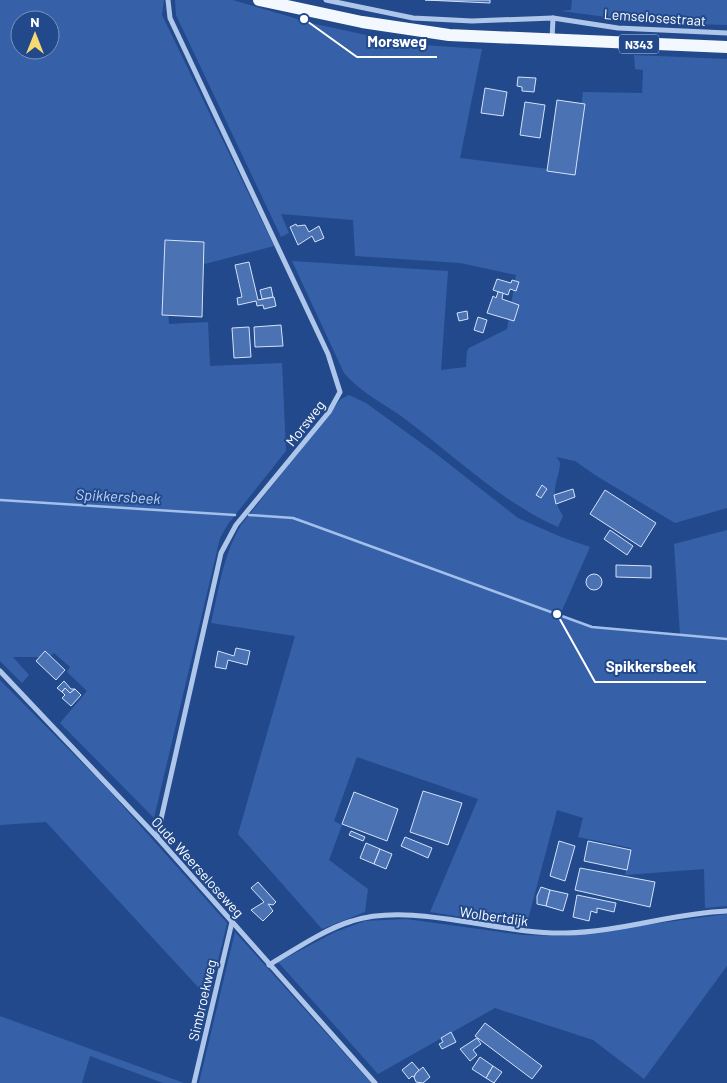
<svg xmlns="http://www.w3.org/2000/svg" width="727" height="1083" viewBox="0 0 727 1083" font-family="Barlow,sans-serif">
  <rect width="100%" height="100%" fill="#22498b"/>
  <g fill="#3661a8" fill-rule="evenodd">
    <path d="M0 0H164L162 15 274 246 166 274 169 324 208 322 210 366 282 363 286 451 228 524 220 538 154 818 60 723 87 691 67 672 70 667 54 653 49 657H13L29 675 22 683 0 661ZM20 20H50V50H20Z"/>
    <path d="M175 0H233L315 24 409 44 482 49 460 158 573 172 583 92 642 93 643 70 635 69 634 55 727 59V508L675 523 595 475 575 461 556 457 560 462C560 475 553 485 555 498 556 505 560 510 563 516L558 527C501 502 455 456 405 419 385 404 361 393 344 373L292 261 448 271 441 370 466 367 467 351 469 348 507 329 516 275 460 263 355 256 353 220 281 214 289 233 281 237 176 15Z"/>
    <polygon points="572,0 727,0 727,25 650,23 561,11 571,10"/>
    <path d="M349 395 366 403 435 453 518 518 561 537 590 547 560 615 592 627 680 635 674 544 727 530V906L705 908 704 869 625 875 631 848 578 837 583 818 557 810 526 927 430 912 478 799 357 757 334 821 342 825 329 860 368 889 365 912 322 929 238 834 295 636 211 623C219 589 223 555 241 525L341 399Z"/>
    <polygon points="0,680 104,785 227,923 209,999 46,822 0,825"/>
    <polygon points="727,914 727,966 644,1079 593,1040 495,1008 378,1074 278,962 335,932 365,921 406,919 523,935 563,936"/>
    <polygon points="235,932 371,1083 199,1083"/>
    <polygon points="0,1016 184,1083 163,1083 90,1056 82,1083 0,1083"/>
  </g>
  <g fill="none" stroke-linecap="round" stroke-linejoin="round">
    <g stroke="#a3c0ec" stroke-width="2.5">
      <polyline points="0,500 235,515"/>
      <polyline points="249,515 293,518 307,523 592,627 727,639"/>
    </g>
  </g>
  <g fill="#4b72b2" stroke="#d4e2f8">
    <polygon points="425,0 490,0 490,3"/>
    <polygon points="518,77 536,78 534,92 522,91 522,87 517,86"/>
    <polygon points="485,88 507,92 503,116 481,113"/>
    <polygon points="557,100 585,104 575,175 547,171"/>
    <polygon points="525,102 545,105 540,138 520,135"/>
    <polygon points="296,224 297,226 305,225 309,232 319,226 324,238 315,242 312,236 298,245 290,227"/>
    <polygon points="165,240 204,242 202,317 162,315"/>
    <polygon points="249,262 258,300 274,297 276,306 264,309 263,305 257,306 256,301 238,305 237,298 242,297 235,265"/>
    <polygon points="497,279 511,283 512,280 519,282 516,291 510,289 508,295 493,290"/>
    <polygon points="271,287 273,297 262,299 260,290"/>
    <polygon points="498,292 503,293 502,299 519,305 514,321 487,313 493,296 496,298"/>
    <polygon points="467,311 468,319 459,321 457,313"/>
    <polygon points="478,317 487,320 483,333 474,330"/>
    <polygon points="281,325 283,346 255,347 254,327"/>
    <polygon points="249,327 251,357 234,358 232,328"/>
    <polygon points="542,485 547,489 541,498 536,495"/>
    <polygon points="573,489 575,497 556,504 554,495"/>
    <polygon points="605,490 656,523 641,547 590,514"/>
    <polygon points="610,530 633,546 627,555 604,539"/>
    <polygon points="616,565 651,566 651,578 616,577"/>
    <circle cx="594" cy="582" r="8"/>
    <polygon points="236,648 250,651 247,665 228,660 226,669 215,667 218,651 234,656"/>
    <polygon points="45,651 65,670 56,680 36,661"/>
    <polygon points="64,681 71,689 75,689 70,693 65,688 62,692 57,688"/>
    <polygon points="65,688 70,693 75,689 81,695 71,706 62,698 65,695 62,692"/>
    <polygon points="423,791 462,803 448,845 410,832"/>
    <polygon points="354,792 398,809 387,841 342,824"/>
    <polygon points="351,831 365,837 363,841 349,835"/>
    <polygon points="405,837 432,848 428,858 401,846"/>
    <polygon points="559,841 575,846 565,881 550,876"/>
    <polygon points="588,841 631,850 627,870 584,861"/>
    <polygon points="366,843 380,849 374,864 360,858"/>
    <polygon points="380,849 392,854 386,869 374,864"/>
    <polygon points="580,868 655,882 650,907 575,890"/>
    <polygon points="258,882 276,902 273,905 268,904 273,911 263,921 251,910 264,902 251,888"/>
    <polygon points="541,887 550,890 546,906 537,904 537,896"/>
    <polygon points="550,890 568,894 563,911 546,906"/>
    <polygon points="577,895 616,903 614,912 597,908 597,913 591,911 589,921 573,917"/>
    <polygon points="485,1023 542,1066 532,1079 475,1036"/>
    <polygon points="451,1032 456,1042 442,1049 439,1044 443,1042 441,1038"/>
    <polygon points="477,1038 481,1044 473,1050 477,1055 470,1061 460,1049"/>
    <polygon points="480,1057 493,1066 486,1078 472,1069"/>
    <polygon points="412,1062 419,1070 414,1077 412,1076 409,1079 402,1070"/>
    <polygon points="493,1066 502,1072 494,1083 486,1078"/>
    <polygon points="423,1067 430,1077 423,1083 416,1082 414,1077 416,1073"/>
  </g>
  <g fill="none" stroke-linecap="round" stroke-linejoin="round">
    <g stroke="#afc6eb" stroke-width="5">
      <polyline points="326,0 413,18 472,21 553,18 618,28 727,33"/>
      <polyline points="552,40 553,18"/>
      <polyline points="0,671 157,837 375,1083"/>
      <polyline points="157,837 221,553 236,525 329,412 340,392 328,354 170,18 168,0"/>
      <path d="M269 965C294 950 325 929 352 921 412 901 500 935 566 933 620 932 673 913 727 911"/>
      <polyline points="194,1083 232,922"/>
    </g>
    <polyline stroke="#f3f7fe" stroke-width="12" points="259,0 362,22 449,35 727,47"/>
  </g>
  <g text-anchor="middle" dominant-baseline="central" stroke-width="4" stroke-linejoin="round" paint-order="stroke">
    <rect fill="#22498b" stroke="#bdc8dc" stroke-width="1" x="619" y="34.5" width="40" height="19" rx="4"/>
    <g font-size="12" font-weight="bold" fill="#fff">
      <text x="639" y="44">N343</text>
    </g>
    <g font-size="14" fill="#fff" stroke="#22498b">
      <text transform="translate(655 17) rotate(4)">Lemselosestraat</text>
      <text transform="translate(305 423) rotate(-52)">Morsweg</text>
      <text transform="translate(198 867) rotate(48)">Oude Weerseloseweg</text>
      <text transform="translate(494 916) rotate(8)">Wolbertdijk</text>
      <text transform="translate(202 1000) rotate(-77)">Simbroekweg</text>
    </g>
    <g font-size="15" font-style="italic" fill="#bbd0f2" stroke="#22498b">
      <text transform="translate(118 496) rotate(3)">Spikkersbeek</text>
    </g>
  </g>
  <path fill="none" stroke="#fff" stroke-width="2" d="M304 19L357 57H437M557 614L595 682H706"/>
  <g fill="#fff" stroke="#22498b" stroke-width="2">
    <circle cx="304" cy="19" r="5"/>
    <circle cx="557" cy="614" r="5"/>
  </g>
  <g font-size="15" text-anchor="middle" font-weight="bold" fill="#fff" stroke="#22498b" stroke-width="4" stroke-linejoin="round" paint-order="stroke">
    <text x="397" y="47">Morsweg</text>
    <text x="651" y="672">Spikkersbeek</text>
  </g>
  <g transform="translate(35 35)"><circle r="24" fill="#22498b" stroke="#7a92b9"/>
  <path d="M0-4L9 19L0 12L-9 19Z" fill="#f7d971"/>
  <text y="-8" font-size="14" font-weight="bold" text-anchor="middle" fill="#ffffff">N</text>
  </g>
</svg>
